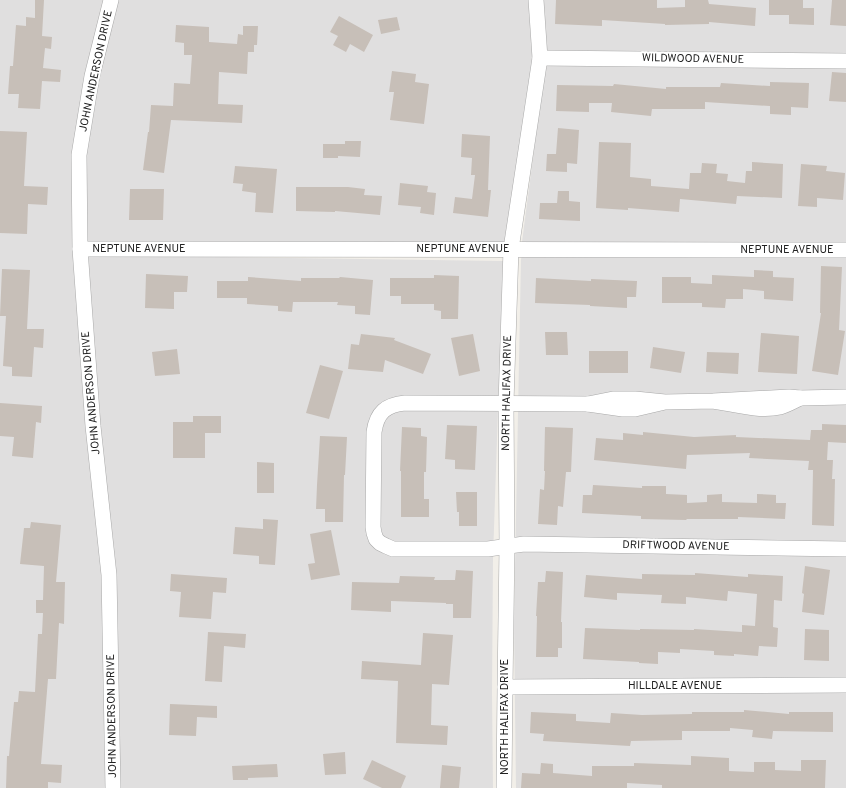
<svg xmlns="http://www.w3.org/2000/svg" width="846" height="788" viewBox="0 0 846 788" font-family="Overpass,sans-serif">
  <rect width="100%" height="100%" fill="#f2efe9"/>
  <g fill="#e0dfdf">
    <polygon points="0,0 105,0 73,156 103,576 107,788 0,788"/>
    <polygon points="117,0 530,0 534,58 504,247 86,242 85,155 98,77"/>
    <polygon points="543,0 846,0 846,54 546,51"/>
    <polygon points="545,65 846,68 846,243 522,242"/>
    <polygon points="87,255 503,261 493,558 492,693 493,788 119,788 99,424"/>
    <polygon points="846,255 846,788 516,788 514,621 521,259 522,256"/>
  </g>
  <g fill="#c7bfb8">
    <polygon points="35,0 44,0 42,36 52,37 51,49 45,48 43,68 61,70 60,82 42,81 40,109 18,108 19,94 8,94 10,66 13,66 16,25 26,26 26,17 35,18"/>
    <polygon points="556,0 657,0 657,8 685,7 685,0 708,0 709,4 756,8 755,26 709,22 709,24 665,25 665,24 602,20 602,26 555,24"/>
    <polygon points="769,0 803,0 803,8 814,8 814,25 789,24 789,15 769,15"/>
    <polygon points="832,0 846,0 846,26 830,25"/>
    <polygon points="339,16 373,35 364,52 350,44 346,52 333,45 338,36 330,32"/>
    <polygon points="397,17 400,30 381,34 378,20"/>
    <polygon points="176,25 209,27 209,42 237,44 238,34 243,35 243,26 258,26 257,45 254,45 254,52 248,52 247,74 219,72 218,104 243,105 242,123 171,120 164,173 143,170 148,132 149,132 151,105 173,106 174,83 190,84 192,55 184,55 184,43 175,42"/>
    <polygon points="392,71 416,74 415,82 429,84 424,124 390,120 394,92 389,92"/>
    <polygon points="832,72 846,73 846,102 829,101"/>
    <polygon points="770,82 809,83 808,108 791,107 791,115 770,114 770,106 705,102 705,109 652,109 651,116 611,112 612,103 589,103 589,112 556,111 557,85 613,86 614,84 666,89 666,87 720,87 721,83 770,86"/>
    <polygon points="558,128 579,130 577,164 567,163 567,172 546,171 547,154 556,154"/>
    <polygon points="0,131 27,132 24,186 48,187 47,205 28,204 27,234 0,233"/>
    <polygon points="462,134 490,136 488,190 491,190 488,217 453,213 455,197 472,199 475,175 471,175 472,158 461,157"/>
    <polygon points="345,141 361,141 360,157 338,156 338,158 323,158 323,144 345,144"/>
    <polygon points="599,142 631,143 630,177 651,179 651,186 689,189 690,173 701,173 702,163 717,164 716,173 728,174 727,181 745,183 746,171 752,171 752,162 783,164 782,198 737,196 736,204 680,199 679,212 628,208 628,210 596,208"/>
    <polygon points="801,164 827,166 826,171 845,173 843,200 817,198 817,207 798,206"/>
    <polygon points="235,166 277,169 273,213 255,212 256,193 242,191 243,184 233,183"/>
    <polygon points="400,183 428,186 427,192 436,193 434,215 420,213 421,207 398,205"/>
    <polygon points="296,187 348,187 365,189 364,195 382,196 380,215 335,211 335,212 296,211"/>
    <polygon points="130,189 164,189 163,220 129,220"/>
    <polygon points="558,191 569,191 569,201 580,202 580,221 539,219 540,203 557,203"/>
    <polygon points="821,266 842,267 839,330 845,331 838,375 812,371 821,313 820,313"/>
    <polygon points="2,269 30,270 27,329 44,329 43,348 34,347 32,377 12,376 12,367 3,366 6,316 0,316"/>
    <polygon points="754,270 773,271 773,277 794,278 793,301 764,299 764,291 743,289 743,299 726,299 725,308 702,307 702,303 662,303 662,277 691,277 691,283 712,284 712,275 754,277"/>
    <polygon points="146,274 188,276 187,292 174,292 174,309 145,308"/>
    <polygon points="434,275 459,276 458,319 441,319 441,311 434,310 434,304 401,304 401,296 390,296 390,278 434,278"/>
    <polygon points="248,277 301,281 301,278 339,278 340,277 373,280 370,315 355,314 355,306 337,305 338,302 293,302 292,312 278,311 278,306 247,304 247,298 217,298 217,281 248,281"/>
    <polygon points="536,278 591,281 591,279 637,281 636,297 627,297 627,308 590,306 590,305 535,303"/>
    <polygon points="545,332 567,332 568,355 546,355"/>
    <polygon points="761,333 799,336 797,374 758,372"/>
    <polygon points="361,334 395,338 394,340 431,354 423,374 385,360 383,372 348,369 351,344 359,345"/>
    <polygon points="473,334 480,371 459,376 451,338"/>
    <polygon points="653,347 685,352 681,373 650,368"/>
    <polygon points="177,349 180,374 155,376 152,352"/>
    <rect x="589" y="351" width="39" height="22"/>
    <polygon points="707,352 739,353 738,374 706,372"/>
    <polygon points="320,365 343,371 329,419 306,413"/>
    <polygon points="0,403 42,406 41,423 36,422 33,458 12,456 14,437 0,436"/>
    <polygon points="193,416 221,416 221,433 205,433 205,458 173,458 173,422 193,422"/>
    <polygon points="822,424 846,425 846,443 828,442 827,460 833,460 832,479 835,479 834,526 812,525 813,470 808,470 809,461 749,458 750,453 687,455 686,469 594,460 596,438 623,440 623,433 643,435 643,432 694,437 736,435 736,437 810,440 811,430 822,430"/>
    <polygon points="447,425 477,426 475,470 455,469 455,460 445,459"/>
    <polygon points="402,427 421,428 421,436 427,437 426,472 424,472 424,499 429,499 429,517 401,517 401,471 400,471"/>
    <polygon points="545,427 573,428 571,472 566,472 563,507 558,506 557,525 538,524 540,489 544,490 545,471 544,471"/>
    <polygon points="320,436 347,437 345,475 344,475 343,522 325,522 325,509 316,509 317,485"/>
    <polygon points="257,462 274,463 274,493 257,493"/>
    <polygon points="593,485 642,488 642,486 666,486 666,494 687,495 687,503 707,502 707,495 722,494 722,502 757,503 757,494 776,495 776,503 786,503 785,519 738,517 738,519 687,519 686,520 641,519 641,516 582,513 583,495 592,495"/>
    <polygon points="456,492 477,492 477,526 459,526 459,512 457,512"/>
    <polygon points="263,519 278,520 275,565 259,564 259,556 233,554 235,527 263,529"/>
    <polygon points="31,522 61,525 56,582 65,582 64,624 59,623 56,679 48,679 41,764 62,765 61,783 48,782 48,788 6,788 7,756 9,756 14,702 18,702 19,691 35,692 38,634 42,634 43,613 36,613 36,600 43,600 44,566 20,564 24,528 30,528"/>
    <polygon points="331,530 340,575 311,580 308,564 315,563 310,534"/>
    <polygon points="805,566 830,570 824,615 802,612 804,594 802,593"/>
    <polygon points="456,570 473,571 471,618 453,618 453,604 446,604 446,603 391,601 391,612 351,610 352,582 399,583 400,576 435,577 434,580 455,580"/>
    <polygon points="546,571 563,572 561,622 562,622 562,648 558,648 558,657 536,657 537,616 536,616 538,582 545,582"/>
    <polygon points="695,573 748,577 748,574 783,576 782,601 774,600 773,627 778,628 777,647 759,646 758,656 734,654 734,656 714,655 714,651 680,649 680,653 658,652 658,664 639,663 639,662 583,659 585,628 640,630 640,629 694,630 694,629 742,632 742,625 755,626 757,594 728,591 727,601 686,597 686,604 661,603 662,595 617,593 617,600 584,597 586,575 642,579 642,574 695,575"/>
    <polygon points="171,574 227,578 226,593 213,592 211,619 179,617 181,592 170,591"/>
    <polygon points="805,629 829,630 829,661 804,660"/>
    <polygon points="208,632 246,634 245,648 224,646 222,682 205,681"/>
    <polygon points="423,633 453,635 449,685 432,684 431,725 448,726 447,745 396,743 398,681 361,679 362,661 421,665"/>
    <polygon points="170,704 217,706 217,718 197,717 196,736 169,735"/>
    <polygon points="744,710 789,714 789,712 833,712 833,732 773,731 772,739 752,737 753,730 730,728 730,731 682,731 682,740 631,741 630,746 543,741 544,734 530,733 531,712 576,714 576,721 610,723 611,713 642,715 692,714 692,712 744,712"/>
    <polygon points="345,752 346,774 325,775 323,754"/>
    <polygon points="691,756 729,758 729,771 754,772 754,762 775,762 775,770 801,771 801,760 826,760 825,788 662,788 662,785 627,783 627,788 521,788 522,773 540,774 541,763 553,764 553,773 592,776 592,766 634,766 634,763 691,765"/>
    <polygon points="372,760 406,776 401,788 382,788 363,779"/>
    <polygon points="277,764 278,777 248,778 248,780 233,780 232,766"/>
    <polygon points="442,765 461,767 459,788 440,788"/>
  </g>
  <g fill="none" stroke-linecap="round" stroke-linejoin="round">
    <defs>
      <g id="minor">
        <polyline points="111,0 92,76 79,155 80,249 93,426 109,575 113,788"/>
        <polyline points="540,58 846,61"/>
        <polyline points="80,249 846,250"/>
        <polyline points="800,398 846,397"/>
        <path d="M665 402 635 409H623L588 404 613 399H635L665 402 713 401 789 397 800 398C794 401 787 405 780 407 760 412 733 404 713 401"/>
        <path d="M588 404 405 403C386 405 377 412 374 432L373 527 374 533 376 539 380 543 386 546 393 549H488L524 544 846 549"/>
        <polyline points="505,687 846,685"/>
        <polyline points="504,788 505,687 507,547 506,403 511,249 540,58 536,0"/>
      </g>
    </defs>
    <use href="#minor" stroke="#a9a9a9" stroke-width="16"/>
    <use href="#minor" stroke="#fff" stroke-width="15"/>
  </g>
  <g text-anchor="middle" dominant-baseline="central" stroke-width="4" stroke-linejoin="round" paint-order="stroke">
    <g font-size="11" fill="#222" stroke="#fff">
      <text transform="translate(693 59) rotate(1)">WILDWOOD AVENUE</text>
      <text transform="translate(96 71) rotate(-78)">JOHN ANDERSON DRIVE</text>
      <text x="139" y="249">NEPTUNE AVENUE</text>
      <text x="463" y="249">NEPTUNE AVENUE</text>
      <text x="787" y="250">NEPTUNE AVENUE</text>
      <text transform="translate(91 393) rotate(-95)">JOHN ANDERSON DRIVE</text>
      <text transform="translate(507 393) rotate(-89)">NORTH HALIFAX DRIVE</text>
      <text transform="translate(676 546) rotate(1)">DRIFTWOOD AVENUE</text>
      <text x="675" y="686">HILLDALE AVENUE</text>
      <text transform="translate(112 716) rotate(-91)">JOHN ANDERSON DRIVE</text>
      <text transform="translate(505 717) rotate(-90)">NORTH HALIFAX DRIVE</text>
    </g>
  </g>
</svg>
